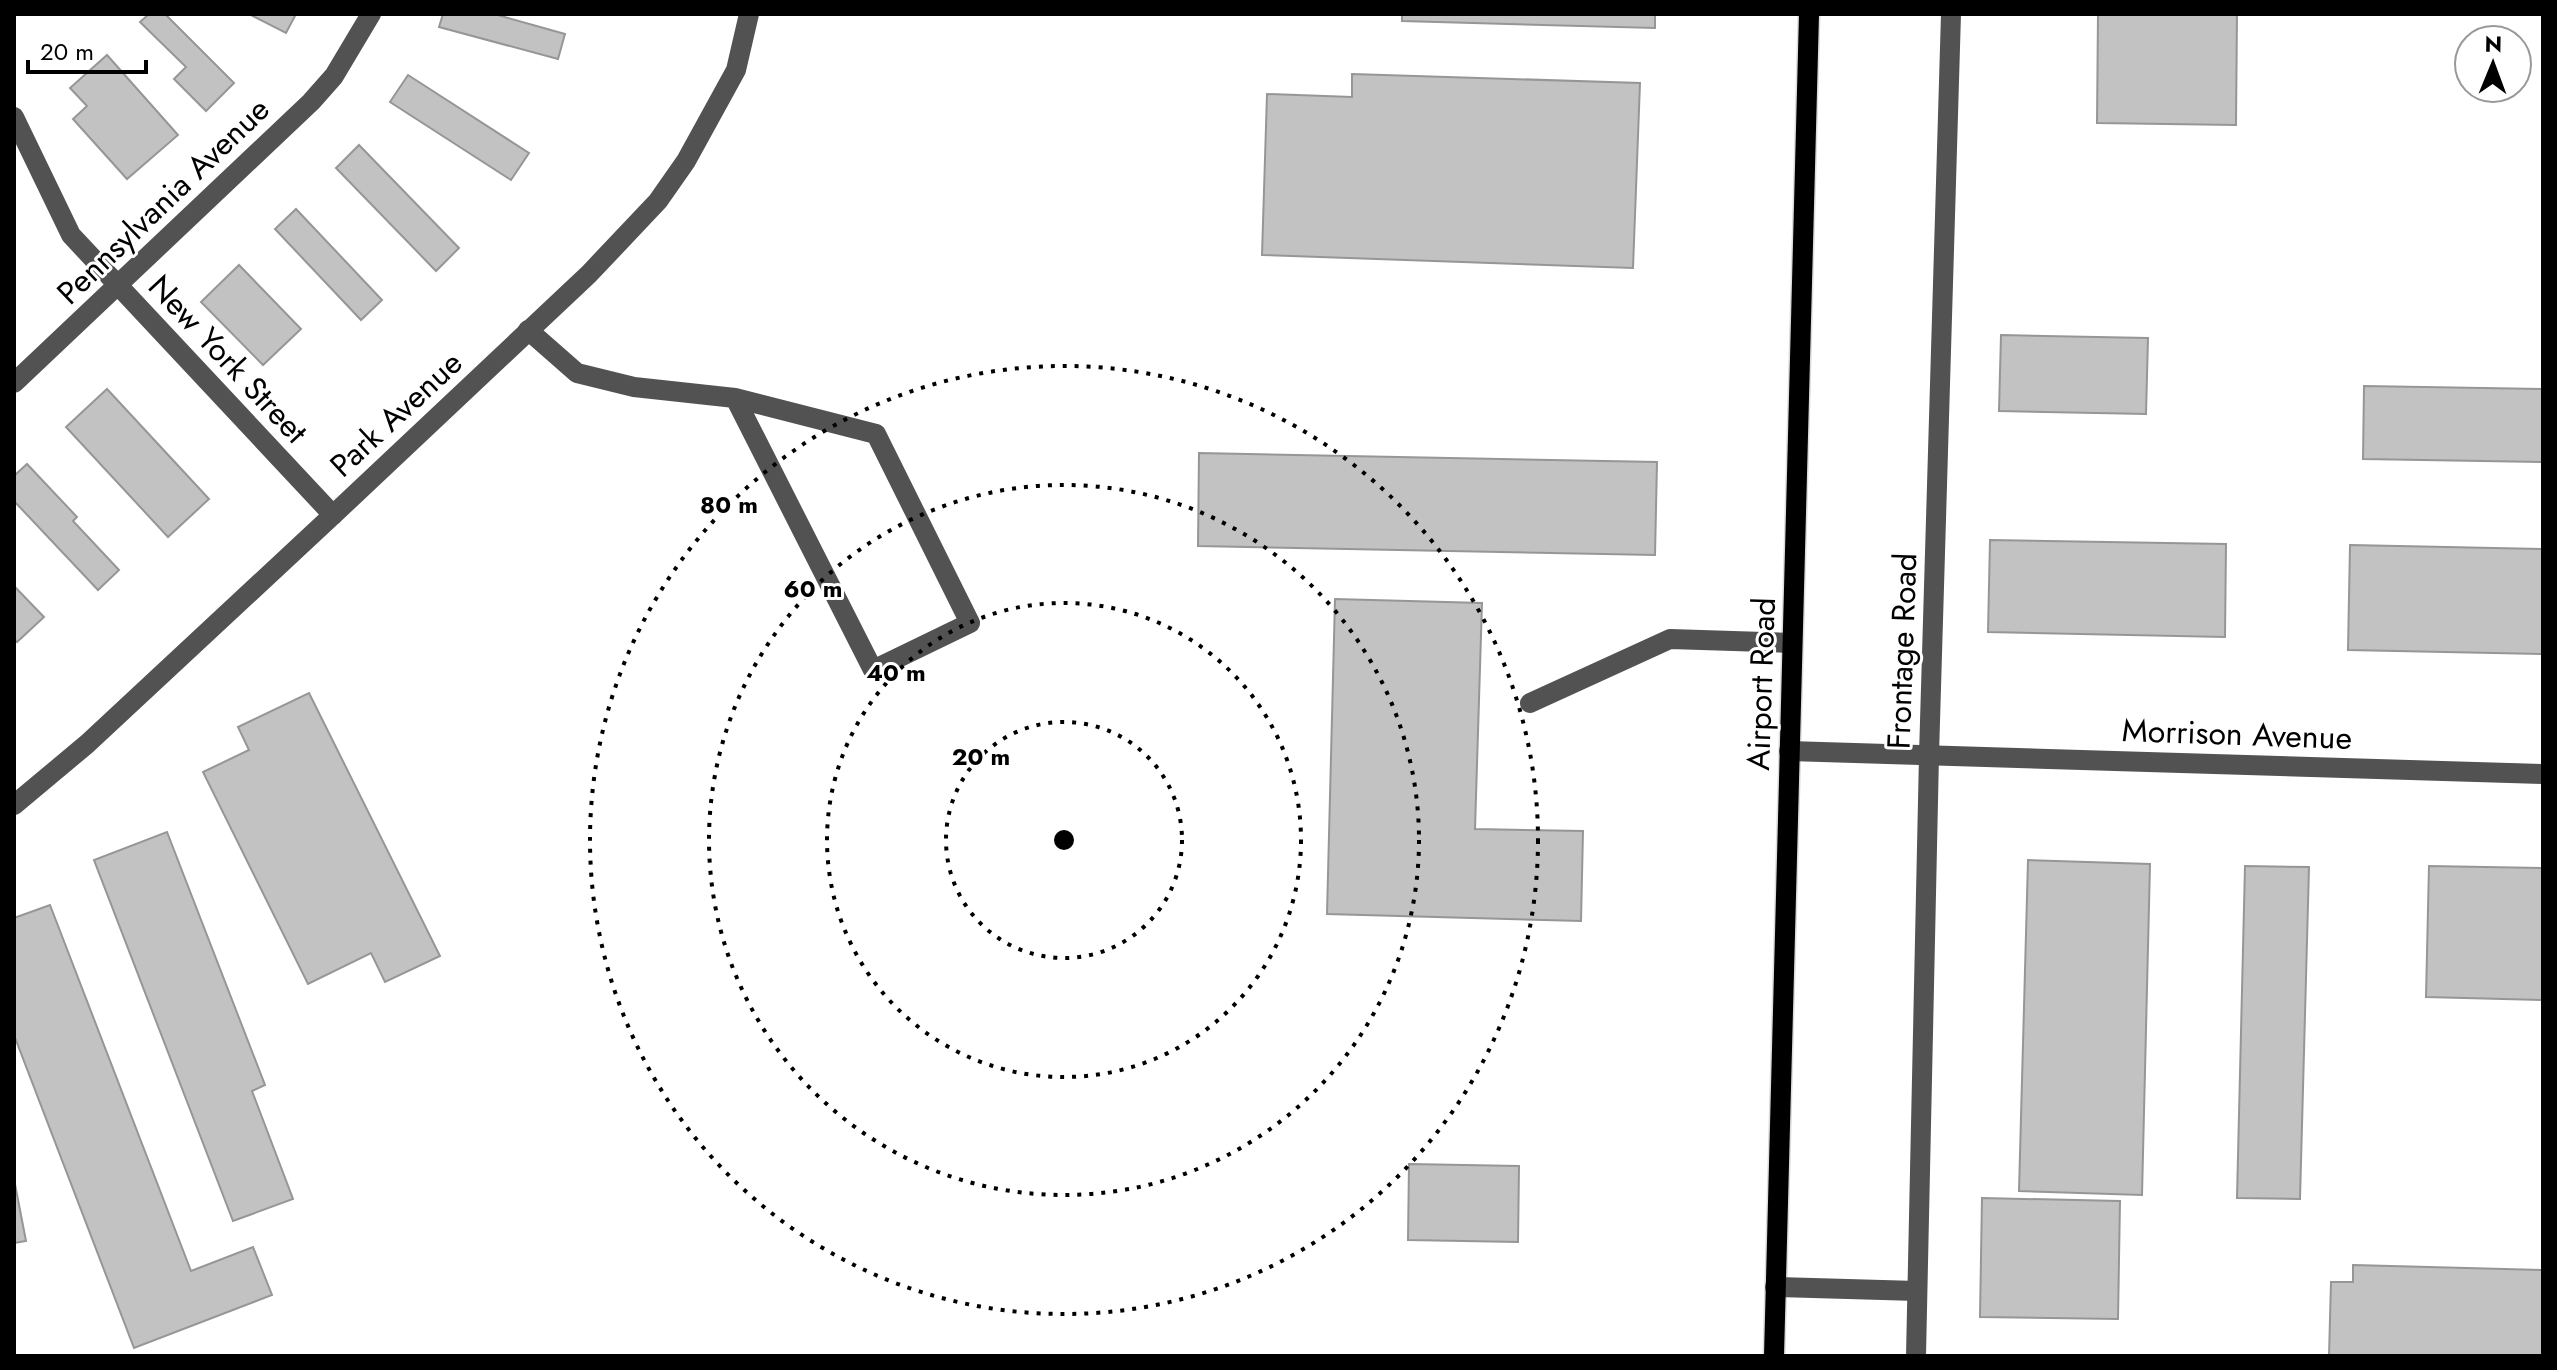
<svg xmlns="http://www.w3.org/2000/svg" width="2557" height="1370" viewBox="0 0 2557 1370" font-family="Jost,sans-serif">
  <rect width="100%" height="100%" fill="#fff"/>
  <g fill="#c2c2c2" stroke="#969696" stroke-width="2">
    <polygon points="149,14 165,14 234,83 206,111 174,79 186,67 140,22"/>
    <polygon points="249,14 296,14 286,33"/>
    <polygon points="443,14 494,14 565,34 558,59 439,27"/>
    <polygon points="1402,14 1655,14 1655,28 1402,21"/>
    <polygon points="2098,14 2237,14 2236,125 2097,123"/>
    <polygon points="107,55 178,135 127,179 73,119 87,106 70,88"/>
    <polygon points="1352,74 1640,83 1633,268 1262,255 1267,94 1352,97"/>
    <polygon points="408,75 529,153 511,180 390,102"/>
    <polygon points="359,145 459,248 436,271 336,168"/>
    <polygon points="296,209 382,300 361,320 275,229"/>
    <polygon points="239,265 301,329 263,365 201,302"/>
    <polygon points="2001,335 2148,338 2146,414 1999,411"/>
    <polygon points="2364,386 2543,389 2543,462 2363,459"/>
    <polygon points="107,389 209,499 168,537 66,427"/>
    <polygon points="1199,453 1657,462 1655,555 1198,546"/>
    <polygon points="27,464 77,517 73,521 119,570 98,590 14,501 14,476"/>
    <polygon points="1990,540 2226,544 2225,637 1988,632"/>
    <polygon points="2350,545 2543,549 2543,654 2348,650"/>
    <polygon points="14,586 44,617 17,642 14,639"/>
    <polygon points="1335,599 1482,603 1475,829 1583,831 1581,921 1327,914"/>
    <polygon points="309,693 440,956 385,982 371,953 308,984 203,772 249,750 238,727"/>
    <polygon points="167,832 265,1085 252,1091 293,1199 233,1221 94,860"/>
    <polygon points="2028,860 2150,864 2142,1195 2019,1191"/>
    <polygon points="2245,866 2309,867 2300,1199 2237,1198"/>
    <polygon points="2429,866 2543,868 2543,1000 2426,997"/>
    <polygon points="50,905 191,1271 253,1247 272,1295 134,1348 14,1035 14,918"/>
    <polygon points="1409,1164 1519,1166 1518,1242 1408,1240"/>
    <polygon points="14,1179 26,1241 14,1243"/>
    <polygon points="1982,1198 2120,1201 2118,1319 1980,1317"/>
    <polygon points="2353,1265 2543,1270 2543,1356 2329,1356 2331,1282 2353,1282"/>
  </g>
  <g fill="none" stroke-linecap="round" stroke-linejoin="round">
    <defs>
      <polyline id="major" points="1774,1356 1809,14"/>
    </defs>
    <use href="#major" stroke="#dbdbdb" stroke-width="23"/>
    <g stroke="#525252" stroke-width="20">
      <polyline points="14,117 71,235 333,515"/>
      <polyline points="528,330 577,373 634,387 735,398 876,434 970,623 873,670 735,398"/>
      <polyline points="14,383 311,102 334,76 371,14"/>
      <polyline points="1530,703 1670,639 1792,643"/>
      <polyline points="1789,751 2543,774"/>
      <polyline points="14,805 87,744 333,515 589,274 658,201 686,161 736,70 749,14"/>
      <polyline points="1775,1287 1917,1291"/>
      <polyline points="1916,1356 1929,755 1951,14"/>
    </g>
    <use href="#major" stroke="#000" stroke-width="20"/>
  </g>
  <g fill="none" stroke="#000" stroke-width="4" stroke-dasharray="4 8">
    <circle cx="1064" cy="840" r="118"/>
    <circle cx="1064" cy="840" r="237"/>
    <circle cx="1064" cy="840" r="355"/>
    <circle cx="1064" cy="840" r="474"/>
  </g>
  <g text-anchor="middle" dominant-baseline="central" stroke-width="6" stroke-linejoin="round" paint-order="stroke">
    <g font-size="32" fill="#000" stroke="#fff">
      <text transform="translate(163 201) rotate(-44)">Pennsylvania Avenue</text>
      <text transform="translate(228 359) rotate(47)">New York Street</text>
      <text transform="translate(396 414) rotate(-43)">Park Avenue</text>
      <text transform="translate(1902 651) rotate(-88)">Frontage Road</text>
      <text transform="translate(1761 684) rotate(-88)">Airport Road</text>
      <text transform="translate(2237 734) rotate(2)">Morrison Avenue</text>
    </g>
  </g>
  <circle cx="1064" cy="840" r="12" fill="#000" stroke="#fff" stroke-width="4"/>
  <g font-size="24" text-anchor="middle" font-weight="bold" fill="#000" stroke="#fff" stroke-width="6" stroke-linejoin="round" paint-order="stroke">
    <text x="729" y="513">80 m</text>
    <text x="813" y="597">60 m</text>
    <text x="896" y="681">40 m</text>
    <text x="981" y="765">20 m</text>
  </g>
  <rect width="2557" height="1370" fill="none" stroke="#000000" stroke-width="32"/>
  <g transform="translate(2493 64) rotate(1)"><circle r="38" fill="#ffffff" stroke="#999999" stroke-width="2"/>
  <path d="M0-6L14 30L0 20L-14 30Z" fill="#000000"/>
  <text y="-12" font-size="22" font-weight="bold" text-anchor="middle" fill="#000000">N</text>
  </g>
  <path d="M28 60v12h118v-12" fill="none" stroke="#000000" stroke-width="4"/>
  <text x="40" y="60" font-size="24" fill="#000000" stroke="#ffffff" stroke-width="6" paint-order="stroke">20 m</text>
</svg>
